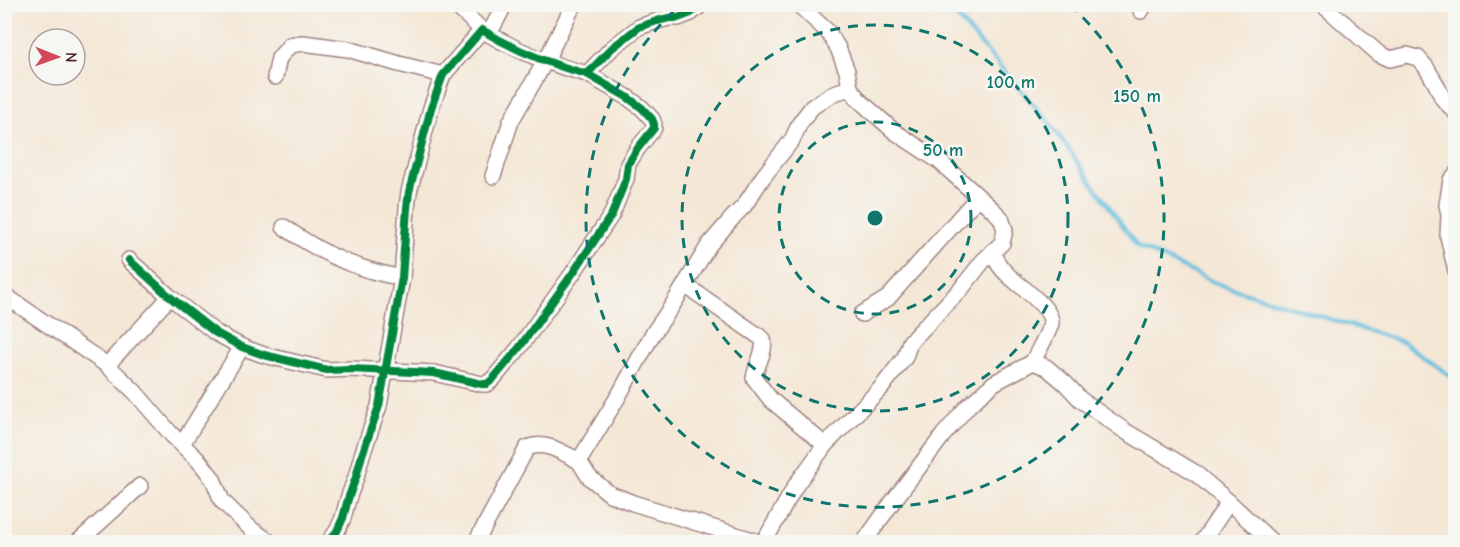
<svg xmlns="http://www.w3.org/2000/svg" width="1460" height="547" viewBox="0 0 1460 547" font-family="'Comic Neue',sans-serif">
  <rect width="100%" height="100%" fill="#f6f6f2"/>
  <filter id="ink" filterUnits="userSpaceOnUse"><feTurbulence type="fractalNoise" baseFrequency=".0167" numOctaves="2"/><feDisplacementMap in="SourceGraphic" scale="12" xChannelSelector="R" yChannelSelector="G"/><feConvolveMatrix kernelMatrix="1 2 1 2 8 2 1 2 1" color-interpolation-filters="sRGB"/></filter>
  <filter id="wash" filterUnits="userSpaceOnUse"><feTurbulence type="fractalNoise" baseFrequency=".008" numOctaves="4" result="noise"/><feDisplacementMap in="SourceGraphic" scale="24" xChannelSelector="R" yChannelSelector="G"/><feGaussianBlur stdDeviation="1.35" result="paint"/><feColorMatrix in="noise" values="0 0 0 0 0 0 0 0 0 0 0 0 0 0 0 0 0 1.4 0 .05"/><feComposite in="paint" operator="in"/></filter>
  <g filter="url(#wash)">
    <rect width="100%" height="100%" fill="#f4e7d6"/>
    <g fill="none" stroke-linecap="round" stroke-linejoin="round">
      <polyline stroke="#60bdde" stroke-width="4" points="941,4 959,19 1052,126 1137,246 1218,284 1403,342 1456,380"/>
    </g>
  </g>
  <g filter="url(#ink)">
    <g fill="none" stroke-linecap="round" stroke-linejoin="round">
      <defs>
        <g id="minor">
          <polyline points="454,4 482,30"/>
          <polyline points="1322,4 1379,54 1390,59 1407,55 1418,58 1426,67 1436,84 1443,99 1456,113"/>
          <polyline points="1141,11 1145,4"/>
          <polyline points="489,34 505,4"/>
          <polyline points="275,77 279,58 290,45 303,43 348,49 399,64 443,75"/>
          <polyline points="1456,174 1451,180 1447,205 1449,214 1448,236 1456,271"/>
          <polyline points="493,176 511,121 546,60 574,4"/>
          <path d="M284 227C308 244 332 258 360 267 373 272 388 275 402 278"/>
          <path d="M992 252C996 261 1000 268 1008 275 1018 285 1053 308 1051 323 1049 333 1037 352 1033 362"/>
          <polyline points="129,260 170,297 216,333 242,347 264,355 327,370 351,369 434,373 482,384 487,384 493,379 519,348 573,273 612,214 626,179 628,164 638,148 654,128 654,124 652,119 642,108 627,97 587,74"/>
          <path d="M685 285 763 339C766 352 756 365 754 378L771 400 825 445"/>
          <polyline points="4,295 107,365 135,392 172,435 200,462 213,479 222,501 251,529 270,542"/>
          <polyline points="862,314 888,298 978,197"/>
          <polyline points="107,365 170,297"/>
          <polyline points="182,444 242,347"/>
          <polyline points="78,542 140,486"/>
          <path d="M329 542 337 531 343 518 348 499 356 477 362 455 379 406 402 278 407 208 409 192 431 108 443 75 482 30C513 49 552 65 587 74L612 48 639 27 657 21 669 18H678L691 13 702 4"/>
          <path d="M476 542 527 448C545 440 563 453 579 461"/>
          <polyline points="759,542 633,503 610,494 589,477 579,461 619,395 652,335 672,306 709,245 734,216 744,206 763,177 792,140 800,123 812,107 834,93 850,88"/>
          <polyline points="764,542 796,485 825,445 882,387 905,357 910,342 961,289 983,261 1002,243 1005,230 1001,218 993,210 939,161 895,132 859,100 850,88 847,71 838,48 828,32 798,4"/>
          <polyline points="864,542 894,500 944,434 968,406 994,383 1033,362 1046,367 1065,383 1081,400 1125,431 1194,472 1229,502 1272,542"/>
          <polyline points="1202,542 1229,502"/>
        </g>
      </defs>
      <use href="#minor" stroke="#9f8380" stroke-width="18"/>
      <use href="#minor" stroke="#fff" stroke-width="15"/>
      <defs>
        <g id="cycleway">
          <polyline points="129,260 170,297 216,333 242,347 264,355 327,370 351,369 434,373 482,384 487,384 493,379 519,348 573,273 612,214 626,179 628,164 638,148 654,128 654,124 652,119 642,108 627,97 587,74"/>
          <path d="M329 542 337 531 343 518 348 499 356 477 362 455 379 406 402 278 407 208 409 192 431 108 443 75 482 30C513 49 552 65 587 74L612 48 639 27 657 21 669 18H678L691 13 702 4"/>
        </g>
      </defs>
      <use href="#cycleway" stroke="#f6f6f2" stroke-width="11"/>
      <use href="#cycleway" stroke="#00873e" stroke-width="8"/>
    </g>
  </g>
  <g fill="none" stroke="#0f766e" stroke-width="3" stroke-dasharray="10 8">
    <circle cx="875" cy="218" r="96"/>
    <circle cx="875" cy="218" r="193"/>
    <path d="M1070 5A289 289 0 1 1 680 5"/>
  </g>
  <circle cx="875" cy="218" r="9" fill="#0f766e" stroke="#f6f6f2" stroke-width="3"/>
  <g font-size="18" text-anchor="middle" font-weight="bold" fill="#0f766e" stroke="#f6f6f2" stroke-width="5" stroke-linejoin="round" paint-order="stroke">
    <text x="1011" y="88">100 m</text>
    <text x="1137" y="102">150 m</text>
    <text x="943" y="156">50 m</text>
  </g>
  <rect width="1460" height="547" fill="none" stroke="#f6f6f2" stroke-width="24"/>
  <g transform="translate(57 57) rotate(91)"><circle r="28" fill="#f6f6f2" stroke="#b1a0a2" stroke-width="1.5"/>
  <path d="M0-4.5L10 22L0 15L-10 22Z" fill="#d1495b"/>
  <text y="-9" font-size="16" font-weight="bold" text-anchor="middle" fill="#4a1f2b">N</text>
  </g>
</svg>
